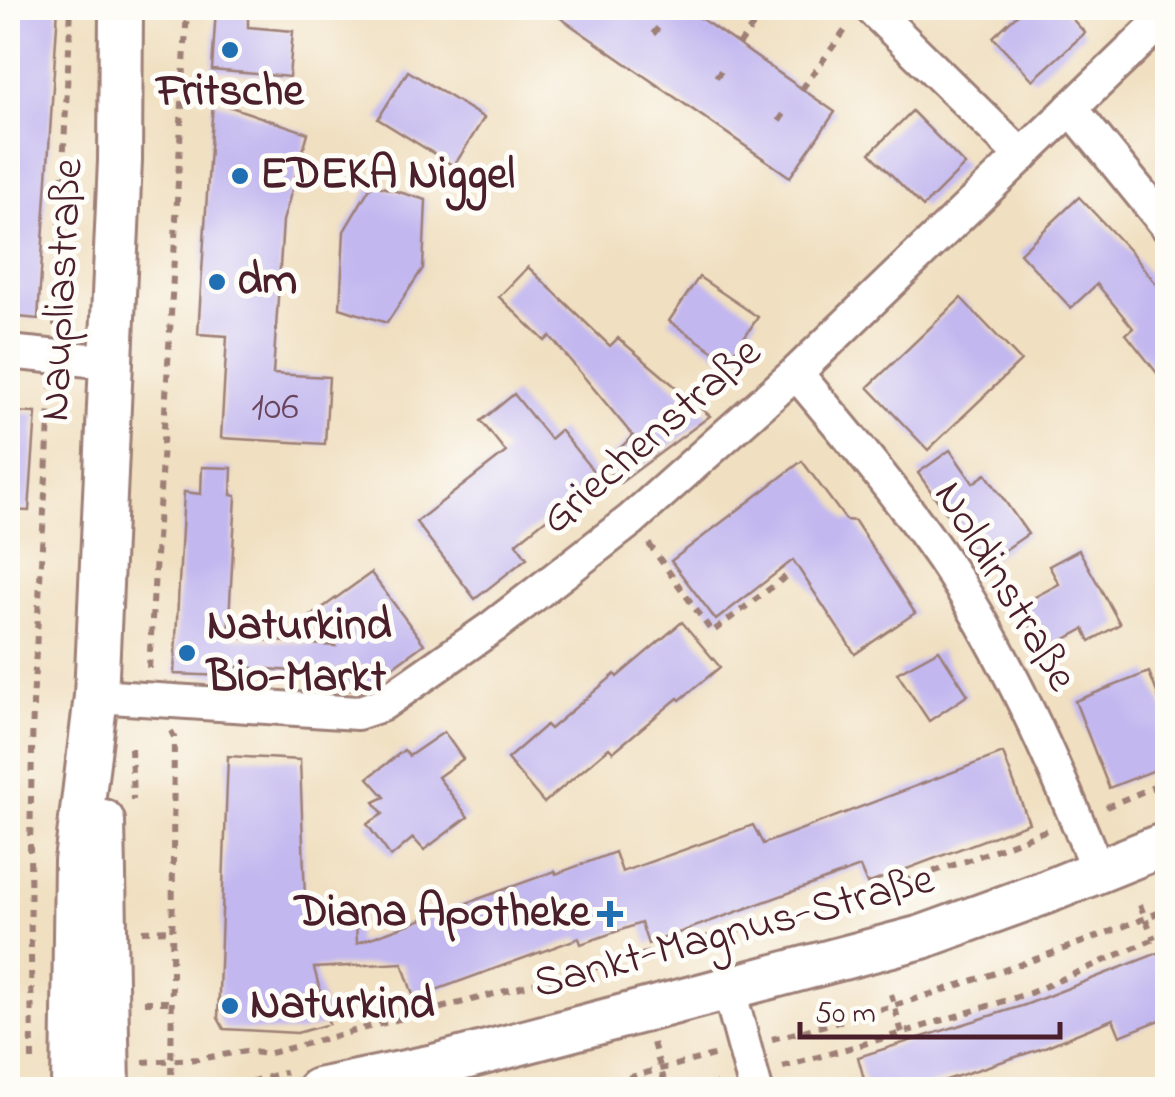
<svg xmlns="http://www.w3.org/2000/svg" width="1175" height="1097" viewBox="0 0 1175 1097" font-family="'Indie Flower',sans-serif">
  <rect width="100%" height="100%" fill="#fdfcf7"/>
  <filter id="ink" filterUnits="userSpaceOnUse"><feTurbulence type="fractalNoise" baseFrequency=".01" numOctaves="2"/><feDisplacementMap in="SourceGraphic" scale="20" xChannelSelector="R" yChannelSelector="G"/><feConvolveMatrix kernelMatrix="1 2 1 2 8 2 1 2 1" color-interpolation-filters="sRGB"/></filter>
  <filter id="wash" filterUnits="userSpaceOnUse"><feTurbulence type="fractalNoise" baseFrequency=".0048" numOctaves="4" result="noise"/><feDisplacementMap in="SourceGraphic" scale="40" xChannelSelector="R" yChannelSelector="G"/><feGaussianBlur stdDeviation="2.25" result="paint"/><feColorMatrix in="noise" values="0 0 0 0 0 0 0 0 0 0 0 0 0 0 0 0 0 1.4 0 .05"/><feComposite in="paint" operator="in"/></filter>
  <g filter="url(#wash)">
    <rect width="100%" height="100%" fill="#f0dfc0"/>
    <g id="blocks">
      <g fill="#c2b7ef">
        <polygon points="8,8 58,8 38,319 8,316"/>
        <polygon points="216,8 248,8 248,27 293,31 289,77 212,70"/>
        <polygon points="546,8 686,8 835,112 790,177"/>
        <polygon points="1024,8 1062,8 1085,33 1033,80 993,37"/>
        <polygon points="408,71 484,118 454,166 378,119"/>
        <polygon points="213,101 308,133 283,221 273,374 329,377 325,444 221,438 227,336 198,334"/>
        <polygon points="912,111 965,165 923,207 870,153"/>
        <polygon points="372,184 426,200 423,268 387,323 340,308 344,231"/>
        <polygon points="1079,197 1131,252 1168,299 1168,387 1126,334 1133,328 1097,284 1071,308 1020,253"/>
        <polygon points="528,267 610,346 618,338 710,416 620,483 603,464 633,436 550,336 545,341 499,297"/>
        <polygon points="699,277 758,317 728,361 669,321"/>
        <polygon points="961,298 1021,361 928,450 868,387"/>
        <polygon points="514,394 550,439 560,430 598,477 516,543 527,558 475,599 416,522 506,452 481,421"/>
        <polygon points="8,412 36,413 29,511 8,510"/>
        <polygon points="950,450 973,483 986,474 1028,534 983,565 918,473"/>
        <polygon points="802,461 846,520 855,521 915,613 855,654 793,560 716,620 671,561"/>
        <polygon points="202,467 232,468 231,495 236,496 228,637 335,646 311,616 371,573 424,644 361,690 319,689 321,673 226,666 226,676 174,674 184,492 201,494"/>
        <polygon points="1079,550 1120,624 1090,641 1084,629 1043,651 1018,606 1059,584 1049,566"/>
        <polygon points="682,622 720,667 680,700 678,698 613,752 609,748 544,803 507,759 546,725 550,729 615,674 617,677"/>
        <polygon points="939,650 968,695 929,721 897,673"/>
        <polygon points="1149,672 1168,721 1168,765 1109,788 1075,701"/>
        <polygon points="444,732 463,759 438,777 468,817 424,850 413,838 391,857 367,824 383,814 374,802 385,797 368,778 404,750 409,756"/>
        <polygon points="1003,753 1029,823 867,884 860,867 648,944 641,923 581,944 579,938 414,998 402,963 314,968 329,1024 297,1033 224,1029 218,1018 228,756 300,760 306,928 356,924 357,943 555,871 556,874 615,852 622,872 753,825 763,844"/>
        <polygon points="1168,949 1168,1017 1120,1036 1113,1019 1040,1049 916,1090 867,1090 858,1057 1025,1005"/>
      </g>
    </g>
  </g>
  <g filter="url(#ink)">
    <use href="#blocks" fill-opacity="0" stroke="#9d7f76" stroke-width="2.5"/>
    <g fill="none" stroke-linecap="round" stroke-linejoin="round">
      <defs>
        <g id="minor">
          <polyline points="871,8 1022,156"/>
          <polyline points="1071,108 1168,227"/>
          <polyline points="8,352 110,362"/>
          <path d="M796 373C847 434 897 493 942 558 1007 655 1054 764 1098 871"/>
          <polyline points="96,696 357,713 381,705 494,626 631,520 796,373 1168,15"/>
          <polyline points="729,990 756,1090"/>
        </g>
        <g id="tertiary">
          <polyline points="103,821 108,1090"/>
          <polyline points="73,1090 76,861 96,696 120,161 121,8"/>
          <polyline points="318,1090 434,1066 922,937 1049,891 1168,843"/>
        </g>
      </defs>
      <use href="#minor" stroke="#9d7f76" stroke-width="38"/>
      <use href="#tertiary" stroke="#9d7f76" stroke-width="48"/>
      <g stroke="#9d7f76" stroke-width="6" stroke-dasharray="8 8" stroke-linecap="butt">
        <polyline points="653,34 658,28"/>
        <polyline points="739,45 766,8"/>
        <polyline points="716,77 721,71"/>
        <polyline points="802,89 846,29"/>
        <polyline points="779,121 784,114"/>
        <polyline points="55,326 71,8"/>
        <polyline points="649,544 712,632 788,575"/>
        <polyline points="149,668 171,315 187,8"/>
        <polyline points="131,748 133,800"/>
        <polyline points="1106,807 1168,781"/>
        <polyline points="1140,905 1154,939"/>
        <polyline points="142,931 171,930"/>
        <polyline points="891,994 902,1033"/>
        <polyline points="144,1002 172,1002"/>
        <path d="M772 1039C908 1005 1038 961 1168 909"/>
        <polyline points="653,1043 667,1090"/>
        <polyline points="32,1060 30,846 33,704 51,388"/>
        <polyline points="143,1062 198,1059 246,1051 267,1054 827,906 966,861 1047,830"/>
        <polyline points="783,1067 902,1033 1030,993 1168,933"/>
        <polyline points="171,1090 174,737 171,731"/>
        <polyline points="220,1090 286,1072"/>
        <polyline points="582,1090 717,1054"/>
        <polyline points="694,1090 722,1083"/>
      </g>
      <use href="#minor" stroke="#fff" stroke-width="32"/>
      <use href="#tertiary" stroke="#fff" stroke-width="42"/>
    </g>
  </g>
  <g fill="#1f6fb2" stroke="#fdfcf7" stroke-width="4">
    <circle cx="230" cy="50" r="10"/>
    <circle cx="240" cy="176" r="10"/>
    <circle cx="217" cy="282" r="10"/>
    <circle cx="187" cy="653" r="10"/>
    <path d="M605 899h10v10h10v10h-10v10h-10v-10h-10v-10h10z"/>
    <circle cx="230" cy="1006" r="10"/>
  </g>
  <g text-anchor="middle" dominant-baseline="central" stroke-width="10" stroke-linejoin="round" paint-order="stroke">
    <g font-size="40" fill="#68455c">
      <text x="275" y="408">106</text>
    </g>
    <g font-size="45" font-weight="bold" fill="#4a1f2b" stroke="#fdfcf7" text-anchor="start">
      <text x="230" y="93" text-anchor="middle">Fritsche</text>
      <text x="260" y="176">EDEKA Niggel</text>
      <text x="237" y="282">dm</text>
      <text x="207" y="627">Naturkind<tspan x="207" dy="52">Bio-Markt</tspan></text>
      <text x="590" y="914" text-anchor="end">Diana Apotheke</text>
      <text x="250" y="1006">Naturkind</text>
    </g>
    <g font-size="45" fill="#4a1f2b" stroke="#fdfcf7">
      <text transform="translate(63 290) rotate(-87)">Naupliastraße</text>
      <text transform="translate(652 437) rotate(-41)">Griechenstraße</text>
      <text transform="translate(1004 587) rotate(59)">Noldinstraße</text>
      <text transform="translate(734 933) rotate(-15)">Sankt-Magnus-Straße</text>
    </g>
  </g>
  <rect width="1175" height="1097" fill="none" stroke="#fdfcf7" stroke-width="40"/>
  <path d="M800 1022v15h260v-15" fill="none" stroke="#4a1f2b" stroke-width="5"/>
  <text x="815" y="1022" font-size="30" fill="#4a1f2b" stroke="#fdfcf7" stroke-width="8" paint-order="stroke">50 m</text>
</svg>
